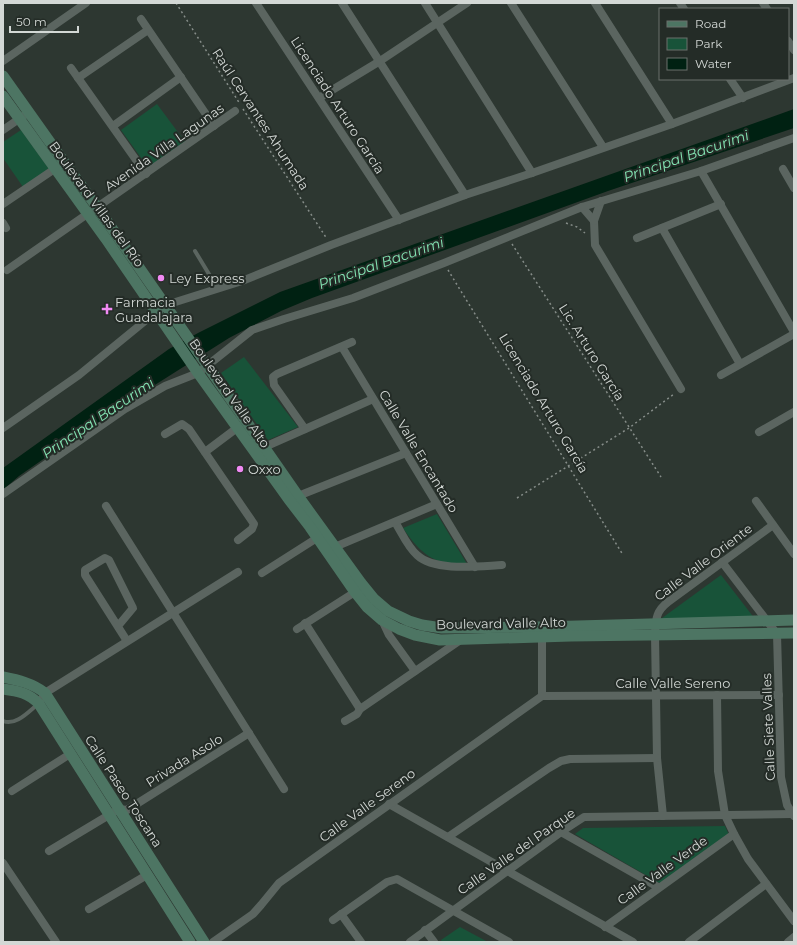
<svg xmlns="http://www.w3.org/2000/svg" width="797" height="945" viewBox="0 0 797 945" font-family="Montserrat,sans-serif">
  <rect width="100%" height="100%" fill="#2d3731"/>
  <g fill="#185339">
    <polygon points="157,104 186,143 149,169 121,130"/>
    <polygon points="21,130 49,169 23,187 3,158 3,142"/>
    <polygon points="244,357 298,427 268,440 221,373"/>
    <path d="M437 514 467 564C460 564 451 565 445 563 425 558 414 544 403 528Z"/>
    <polygon points="721,575 755,619 658,621"/>
    <polygon points="725,826 729,835 663,885 575,834 583,828"/>
    <polygon points="460,927 488,942 442,942 441,940"/>
  </g>
  <polygon fill="#002112" points="794,109 794,128 608,191 312,298 281,311 229,338 128,402 123,406 116,409 105,419 91,426 19,476 3,490 3,468 169,349 198,333 280,292"/>
  <g fill="none" stroke-linecap="round" stroke-linejoin="round">
    <g stroke="#868d89" stroke-width="1.5" stroke-dasharray="2 3" stroke-linecap="butt">
      <polyline points="176,3 240,104"/>
      <polyline points="243,109 327,239"/>
      <polyline points="566,223 577,227 585,233"/>
      <polyline points="512,244 661,477"/>
      <polyline points="448,270 623,555"/>
      <polyline points="517,498 629,428 674,394"/>
    </g>
    <g stroke="#5b6560" stroke-width="4">
      <polyline points="195,251 218,289"/>
      <path d="M3 721C16 726 28 712 38 704"/>
    </g>
    <g stroke="#5b6560" stroke-width="8">
      <polyline points="256,3 399,220"/>
      <polyline points="342,3 465,195"/>
      <polyline points="425,3 532,173"/>
      <polyline points="511,3 603,147"/>
      <polyline points="595,3 672,124"/>
      <polyline points="680,3 684,9"/>
      <polyline points="763,3 767,9"/>
      <polyline points="141,19 214,126"/>
      <polyline points="788,41 794,50"/>
      <polyline points="3,61 86,3"/>
      <polyline points="71,68 146,174"/>
      <polyline points="78,78 148,30"/>
      <polyline points="730,79 743,98"/>
      <polyline points="319,98 380,61 467,3"/>
      <polyline points="113,126 181,77"/>
      <polyline points="3,130 29,112"/>
      <polyline points="783,169 794,188"/>
      <polyline points="701,171 794,332"/>
      <polyline points="3,204 59,166"/>
      <polyline points="582,207 594,221 595,245 681,389"/>
      <polyline points="594,221 601,201"/>
      <polyline points="3,223 6,228"/>
      <polyline points="662,228 740,364"/>
      <polyline points="637,238 721,204"/>
      <polyline points="7,270 235,111"/>
      <polyline points="342,347 475,567"/>
      <polyline points="721,375 794,334"/>
      <polyline points="3,428 79,375 156,312 166,305 242,281 331,245 465,195 532,173 672,124 794,78"/>
      <polyline points="305,429 274,385 273,377 277,374 352,342"/>
      <polyline points="759,432 794,412"/>
      <polyline points="165,434 182,424 189,429 254,524 252,529 238,540"/>
      <polyline points="260,449 373,399"/>
      <polyline points="205,452 237,428"/>
      <polyline points="3,494 125,409 165,386 198,373 252,330 284,319 353,298 444,263 582,207 701,171 794,138"/>
      <polyline points="298,496 406,453"/>
      <polyline points="756,501 794,554"/>
      <polyline points="106,506 284,789"/>
      <path d="M395 522C402 533 407 546 417 555 435 572 480 566 502 565"/>
      <polyline points="330,549 437,504"/>
      <polyline points="722,562 777,634 781,777 787,805 794,816"/>
      <polyline points="262,573 317,538"/>
      <polyline points="382,620 389,635 415,671"/>
      <polyline points="305,623 360,709"/>
      <polyline points="118,626 133,608 109,560 105,558 85,570 85,575 127,641"/>
      <polyline points="297,629 355,592"/>
      <polyline points="542,633 542,696"/>
      <polyline points="717,695 718,771 725,815 734,834 748,859 794,921"/>
      <polyline points="39,704 45,693 238,572"/>
      <polyline points="345,721 357,714 360,709 462,639"/>
      <polyline points="12,791 70,754"/>
      <polyline points="389,804 633,942"/>
      <path d="M663 816 657 758 655 635C656 620 655 612 668 602L773 525"/>
      <polyline points="561,832 658,887"/>
      <polyline points="448,837 549,768 561,761 570,759 657,758"/>
      <polyline points="49,851 119,809 127,810 249,733"/>
      <polyline points="3,863 56,942"/>
      <polyline points="89,909 147,875"/>
      <polyline points="341,914 361,942"/>
      <polyline points="333,920 387,882 397,879 509,942"/>
      <polyline points="605,927 734,834"/>
      <polyline points="425,930 434,942"/>
      <polyline points="213,942 253,914 261,905 279,883 542,696 779,695"/>
      <polyline points="410,942 561,832 584,817 792,814"/>
      <polyline points="689,942 766,884"/>
      <polyline points="788,942 794,937"/>
    </g>
    <g stroke="#4d7563" stroke-width="11">
      <polyline points="3,76 64,162 97,207 298,496 361,583 374,599 388,611 409,621 422,625 442,628 542,627 794,620"/>
      <polyline points="3,96 106,239 198,373 290,501 310,527 355,592 367,607 382,620 399,629 415,635 440,640 571,636 794,633"/>
      <path d="M3 677C18 680 32 683 45 693L204 942"/>
      <path d="M3 689C18 691 29 693 39 704L190 942"/>
    </g>
  </g>
  <g fill="#f18af4" stroke="#242c27" stroke-width="1.5">
    <circle cx="161" cy="278" r="4"/>
    <path d="M105 303h4v4h4v4h-4v4h-4v-4h-4v-4h4z"/>
    <circle cx="240" cy="469" r="4"/>
  </g>
  <g text-anchor="middle" dominant-baseline="central" stroke-width="4" stroke-linejoin="round" paint-order="stroke">
    <g font-size="13" fill="#d3d8d5" stroke="#242c27">
      <text transform="translate(338 105) rotate(57)">Licenciado Arturo García</text>
      <text transform="translate(261 119) rotate(57)">Raúl Cervantes Ahumada</text>
      <text transform="translate(164 147) rotate(-35)">Avenida Villa Lagunas</text>
      <text transform="translate(97 204) rotate(54)">Boulevard Villas del Río</text>
      <text transform="translate(592 352) rotate(58)">Lic. Arturo García</text>
      <text transform="translate(230 393) rotate(55)">Boulevard Valle Alto</text>
      <text transform="translate(544 403) rotate(59)">Licenciado Arturo García</text>
      <text transform="translate(419 451) rotate(59)">Calle Valle Encantado</text>
      <text transform="translate(703 562) rotate(-37)">Calle Valle Oriente</text>
      <text transform="translate(501 623) rotate(-1)">Boulevard Valle Alto</text>
      <text x="673" y="683">Calle Valle Sereno</text>
      <text transform="translate(768 727) rotate(-92)">Calle Siete Valles</text>
      <text transform="translate(184 760) rotate(-32)">Privada Asolo</text>
      <text transform="translate(124 791) rotate(57)">Calle Paseo Toscana</text>
      <text transform="translate(367 805) rotate(-36)">Calle Valle Sereno</text>
      <text transform="translate(516 851) rotate(-35)">Calle Valle del Parque</text>
      <text transform="translate(662 870) rotate(-36)">Calle Valle Verde</text>
    </g>
    <g font-size="13" fill="#d3d8d5" stroke="#242c27" text-anchor="start">
      <text x="169" y="278">Ley Express</text>
      <text x="115" y="302">Farmacia<tspan x="115" dy="15">Guadalajara</tspan></text>
      <text x="248" y="469">Oxxo</text>
    </g>
    <g font-size="14" font-style="italic" fill="#84e5b4" stroke="#242c27">
      <text transform="translate(686 156) rotate(-19)">Principal Bacurimi</text>
      <text transform="translate(381 263) rotate(-19)">Principal Bacurimi</text>
      <text transform="translate(98 418) rotate(-34)">Principal Bacurimi</text>
    </g>
  </g>
  <rect width="797" height="945" fill="none" stroke="#d3d8d5" stroke-width="8"/>
  <rect x="659" y="8" width="130" height="72" fill="#242c27" stroke="#6a716d"/>
  <rect x="667" y="21" width="20" height="6" fill="#4d7563" stroke="#6a716d"/>
  <text x="695" y="28" font-size="12" fill="#d3d8d5">Road</text>
  <rect x="667" y="38" width="20" height="12" fill="#185339" stroke="#6a716d"/>
  <text x="695" y="48" font-size="12" fill="#d3d8d5">Park</text>
  <rect x="667" y="58" width="20" height="12" fill="#002112" stroke="#6a716d"/>
  <text x="695" y="68" font-size="12" fill="#d3d8d5">Water</text>
  <path d="M10 26v6h68v-6" fill="none" stroke="#d3d8d5" stroke-width="2"/>
  <text x="16" y="26" font-size="12" fill="#d3d8d5" stroke="#242c27" stroke-width="3" paint-order="stroke">50 m</text>
</svg>
